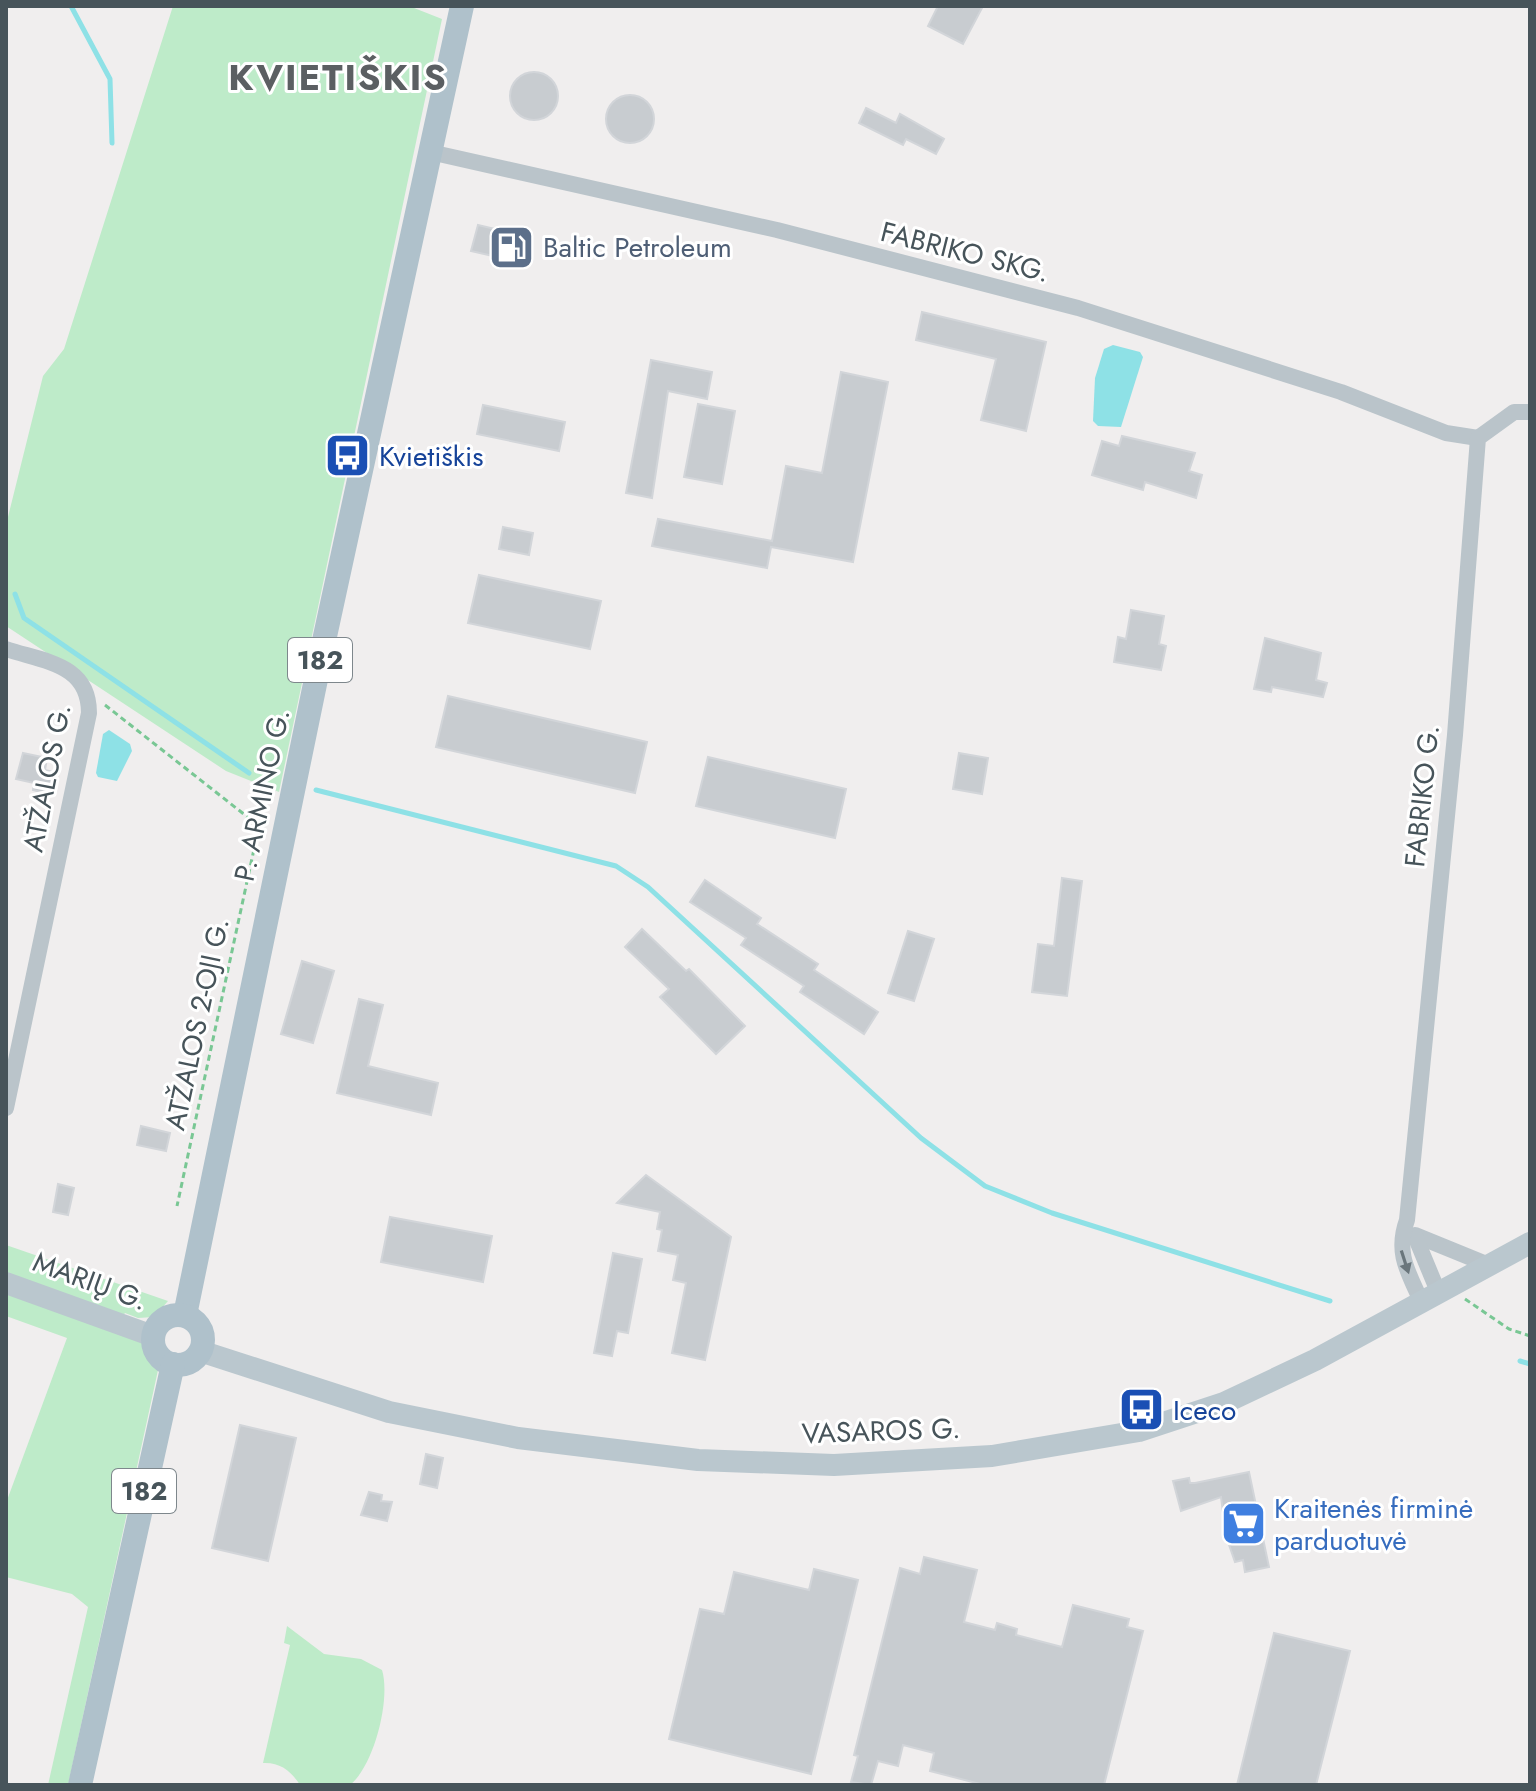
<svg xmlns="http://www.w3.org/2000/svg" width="1536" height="1791" viewBox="0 0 1536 1791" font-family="Jost,sans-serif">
  <rect width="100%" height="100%" fill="#f0eeee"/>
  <g fill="#beebc9">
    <polygon points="173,6 409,6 442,19 279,792 226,771 6,626 6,525 43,376 64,349"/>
    <polygon points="6,1245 168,1301 154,1317 138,1318 125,1313 123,1316 6,1273"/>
    <polygon points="6,1293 141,1342 156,1357 158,1370 68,1785 48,1785 88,1607 72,1594 6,1577 6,1503 67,1338 6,1316"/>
    <path d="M287 1626 324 1654 361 1659 382 1670C391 1699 374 1766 350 1785H300C291 1771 280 1762 263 1763L290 1645 284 1643Z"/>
  </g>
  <g fill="#8ee1e6">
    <polygon points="1113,345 1140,352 1143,357 1121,427 1098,426 1093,421 1095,378 1104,349"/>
    <polygon points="109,730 130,744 132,751 117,781 98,777 96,773 103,734"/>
  </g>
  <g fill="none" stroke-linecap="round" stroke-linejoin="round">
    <g stroke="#8ee1e6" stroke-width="5">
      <polyline points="71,6 110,79 112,143"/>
      <polyline points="15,594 24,618 249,773"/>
      <polyline points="316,790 616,866 648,887 921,1138 985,1186 1052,1213 1330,1301"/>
      <polyline points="1520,1361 1530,1364"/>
    </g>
  </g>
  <g fill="#c8ccd0" stroke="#d2d5d9" stroke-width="2">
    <polygon points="938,6 983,6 963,44 928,26"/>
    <circle cx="534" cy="96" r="24"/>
    <circle cx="630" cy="119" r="24"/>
    <polygon points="866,108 896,123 900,114 944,139 936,154 906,139 903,145 859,123"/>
    <polygon points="478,225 525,236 519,262 471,251"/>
    <polygon points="922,312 1046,342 1026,431 981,420 996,359 916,340"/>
    <polygon points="651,360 712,372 707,399 668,391 652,498 626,493"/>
    <polygon points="841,372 888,382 853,562 771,547 767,568 652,546 658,519 772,541 786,466 822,473"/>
    <polygon points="698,404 735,411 722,484 684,477"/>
    <polygon points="483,405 565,422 559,451 477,434"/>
    <polygon points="1122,436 1195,453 1189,471 1202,475 1196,498 1145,482 1143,490 1092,475 1102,441 1119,446"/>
    <polygon points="503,527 533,533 529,555 499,549"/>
    <polygon points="479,575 601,601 590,649 468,623"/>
    <polygon points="1131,610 1164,616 1159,644 1166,646 1161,670 1114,662 1118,637 1126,639"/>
    <polygon points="1265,638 1321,653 1316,680 1327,683 1323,697 1272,687 1271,692 1254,689"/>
    <polygon points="448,696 647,742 635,793 436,747"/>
    <polygon points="23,753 47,758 45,770 53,772 48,794 33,790 34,783 16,779"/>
    <polygon points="959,753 988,758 982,794 953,789"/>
    <polygon points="708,757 846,789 835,838 696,806"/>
    <polygon points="1062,878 1082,881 1067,996 1032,992 1038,944 1054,946"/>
    <polygon points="705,880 761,918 757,924 818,964 814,970 878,1012 864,1034 800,992 804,986 741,945 746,938 690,902"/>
    <polygon points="642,929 686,971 689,969 745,1026 716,1054 660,997 669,989 625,947"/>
    <polygon points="908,931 934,939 914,1001 888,993"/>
    <polygon points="302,961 334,971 313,1043 281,1034"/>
    <polygon points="359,999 383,1005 368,1066 438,1083 431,1115 337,1093"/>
    <polygon points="141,1126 170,1133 166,1151 137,1145"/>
    <polygon points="646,1175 731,1237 705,1360 672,1353 686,1283 673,1280 678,1255 658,1251 662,1230 657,1229 660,1212 617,1203"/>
    <polygon points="58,1184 74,1188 68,1215 53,1212"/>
    <polygon points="390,1217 492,1236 483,1282 381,1262"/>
    <polygon points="613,1253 642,1259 628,1333 617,1331 612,1356 594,1353"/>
    <polygon points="240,1425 296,1438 268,1561 212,1548"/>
    <polygon points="426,1454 443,1458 437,1488 420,1484"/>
    <polygon points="1249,1472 1269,1567 1245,1572 1243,1560 1235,1562 1226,1536 1221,1497 1181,1511 1173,1481 1189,1478 1190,1483 1195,1483"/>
    <polygon points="369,1492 382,1495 381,1501 392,1502 387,1521 361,1515"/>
    <polygon points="924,1557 977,1570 964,1622 995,1630 997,1623 1017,1629 1016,1635 1062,1647 1073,1605 1129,1619 1127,1627 1143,1631 1104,1785 984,1785 930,1771 934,1753 903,1745 898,1766 878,1761 871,1785 851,1782 858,1756 854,1755 900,1568 920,1574"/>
    <polygon points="814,1569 858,1580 811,1774 669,1739 700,1609 724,1614 734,1572 809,1590"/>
    <polygon points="1274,1633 1350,1651 1316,1785 1237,1785"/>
  </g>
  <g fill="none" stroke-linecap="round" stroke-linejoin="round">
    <g stroke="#79c794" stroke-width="3" stroke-dasharray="6 4" stroke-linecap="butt">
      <polyline points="105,705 259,826 177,1206"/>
      <polyline points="1465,1299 1509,1329 1530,1336"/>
    </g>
    <g stroke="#bac4ca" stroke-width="16">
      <polyline points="430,152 777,230 1078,308 1341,392 1446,433 1478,438"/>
      <path d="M6 649C45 662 89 664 89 713L6 1108"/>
      <polyline points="1415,1235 1491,1266"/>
      <polyline points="1415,1236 1439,1294"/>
      <path d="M1422 1303C1408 1272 1395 1253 1407 1220L1455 735 1478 438 1514 412H1530"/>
    </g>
    <g stroke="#bac7ce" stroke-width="22">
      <polyline points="6,1283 153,1336"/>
      <polyline points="200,1351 389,1412 518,1438 698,1460 834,1465 992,1456 1139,1431 1224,1403 1315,1360 1530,1243"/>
    </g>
    <g stroke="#afc1cb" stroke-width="24">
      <polyline points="185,1315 322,650 462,6"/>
      <circle cx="178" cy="1340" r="25"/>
      <polyline points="80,1785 173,1364"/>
    </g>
  </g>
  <defs><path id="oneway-solid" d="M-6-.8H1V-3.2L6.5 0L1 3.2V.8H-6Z" transform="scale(2)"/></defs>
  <use fill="#6a767c" href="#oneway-solid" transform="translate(1405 1262) rotate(72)"/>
  <defs>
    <symbol id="fuel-square" viewBox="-11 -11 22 22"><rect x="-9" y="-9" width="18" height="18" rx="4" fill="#5c6f8a" stroke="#fff"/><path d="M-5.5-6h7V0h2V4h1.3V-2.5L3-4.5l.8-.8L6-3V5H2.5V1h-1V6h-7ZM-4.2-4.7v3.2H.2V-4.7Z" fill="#fff"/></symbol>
    <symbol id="bus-square" viewBox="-11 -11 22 22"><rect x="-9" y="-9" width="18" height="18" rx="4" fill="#1a4fb4" stroke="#fff"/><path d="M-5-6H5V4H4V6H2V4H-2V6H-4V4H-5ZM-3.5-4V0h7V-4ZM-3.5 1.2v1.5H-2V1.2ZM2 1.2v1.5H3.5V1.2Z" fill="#fff"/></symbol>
    <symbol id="supermarket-square" viewBox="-11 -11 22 22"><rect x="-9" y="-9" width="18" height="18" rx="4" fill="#3f7fe0" stroke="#fff"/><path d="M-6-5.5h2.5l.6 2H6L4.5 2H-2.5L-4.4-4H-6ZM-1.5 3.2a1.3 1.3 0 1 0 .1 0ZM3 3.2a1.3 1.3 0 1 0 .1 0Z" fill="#fff"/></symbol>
  </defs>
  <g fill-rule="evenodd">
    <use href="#fuel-square" x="486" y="222" width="51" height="51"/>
    <use href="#bus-square" x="322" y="430" width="51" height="51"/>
    <use href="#bus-square" x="1116" y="1384" width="51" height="51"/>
    <use href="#supermarket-square" x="1218" y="1498" width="51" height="51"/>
  </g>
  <g text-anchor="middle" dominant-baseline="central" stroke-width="6" stroke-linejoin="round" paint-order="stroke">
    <g fill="#fff" stroke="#7e878c" stroke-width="2">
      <rect x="288" y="638" width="64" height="44" rx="6"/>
      <rect x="112" y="1469" width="64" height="44" rx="6"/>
    </g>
    <g font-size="26" font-weight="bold" fill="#47545a">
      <text x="320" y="660">182</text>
      <text x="144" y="1491">182</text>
    </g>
    <g font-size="28" fill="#4e5e75" stroke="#fff" text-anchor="start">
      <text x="543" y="247">Baltic Petroleum</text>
    </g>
    <g font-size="28" fill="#47545a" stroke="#fff">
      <text transform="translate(965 252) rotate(14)">FABRIKO SKG.</text>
      <text transform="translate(47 778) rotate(-79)">ATŽALOS G.</text>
      <text transform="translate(262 795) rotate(-78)">P. ARMINO G.</text>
      <text transform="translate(1422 796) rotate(-84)">FABRIKO G.</text>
      <text transform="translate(197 1024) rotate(-78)">ATŽALOS 2-OJI G.</text>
      <text transform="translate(90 1281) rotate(20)">MARIŲ G.</text>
      <text transform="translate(881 1431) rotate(-2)">VASAROS G.</text>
    </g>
    <g font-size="28" fill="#164399" stroke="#fff" text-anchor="start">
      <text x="379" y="456">Kvietiškis</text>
      <text x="1173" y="1410">Iceco</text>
    </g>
    <g font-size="28" fill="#366cbe" stroke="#fff" text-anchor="start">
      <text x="1274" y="1508">Kraitenės firminė<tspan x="1274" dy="32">parduotuvė</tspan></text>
    </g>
    <g font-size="36" font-weight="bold" letter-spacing="2" fill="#5b5f62" stroke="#fff">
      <text x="338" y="77">KVIETIŠKIS</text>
    </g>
  </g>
  <rect width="1536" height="1791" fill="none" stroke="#47545a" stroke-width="16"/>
</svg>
